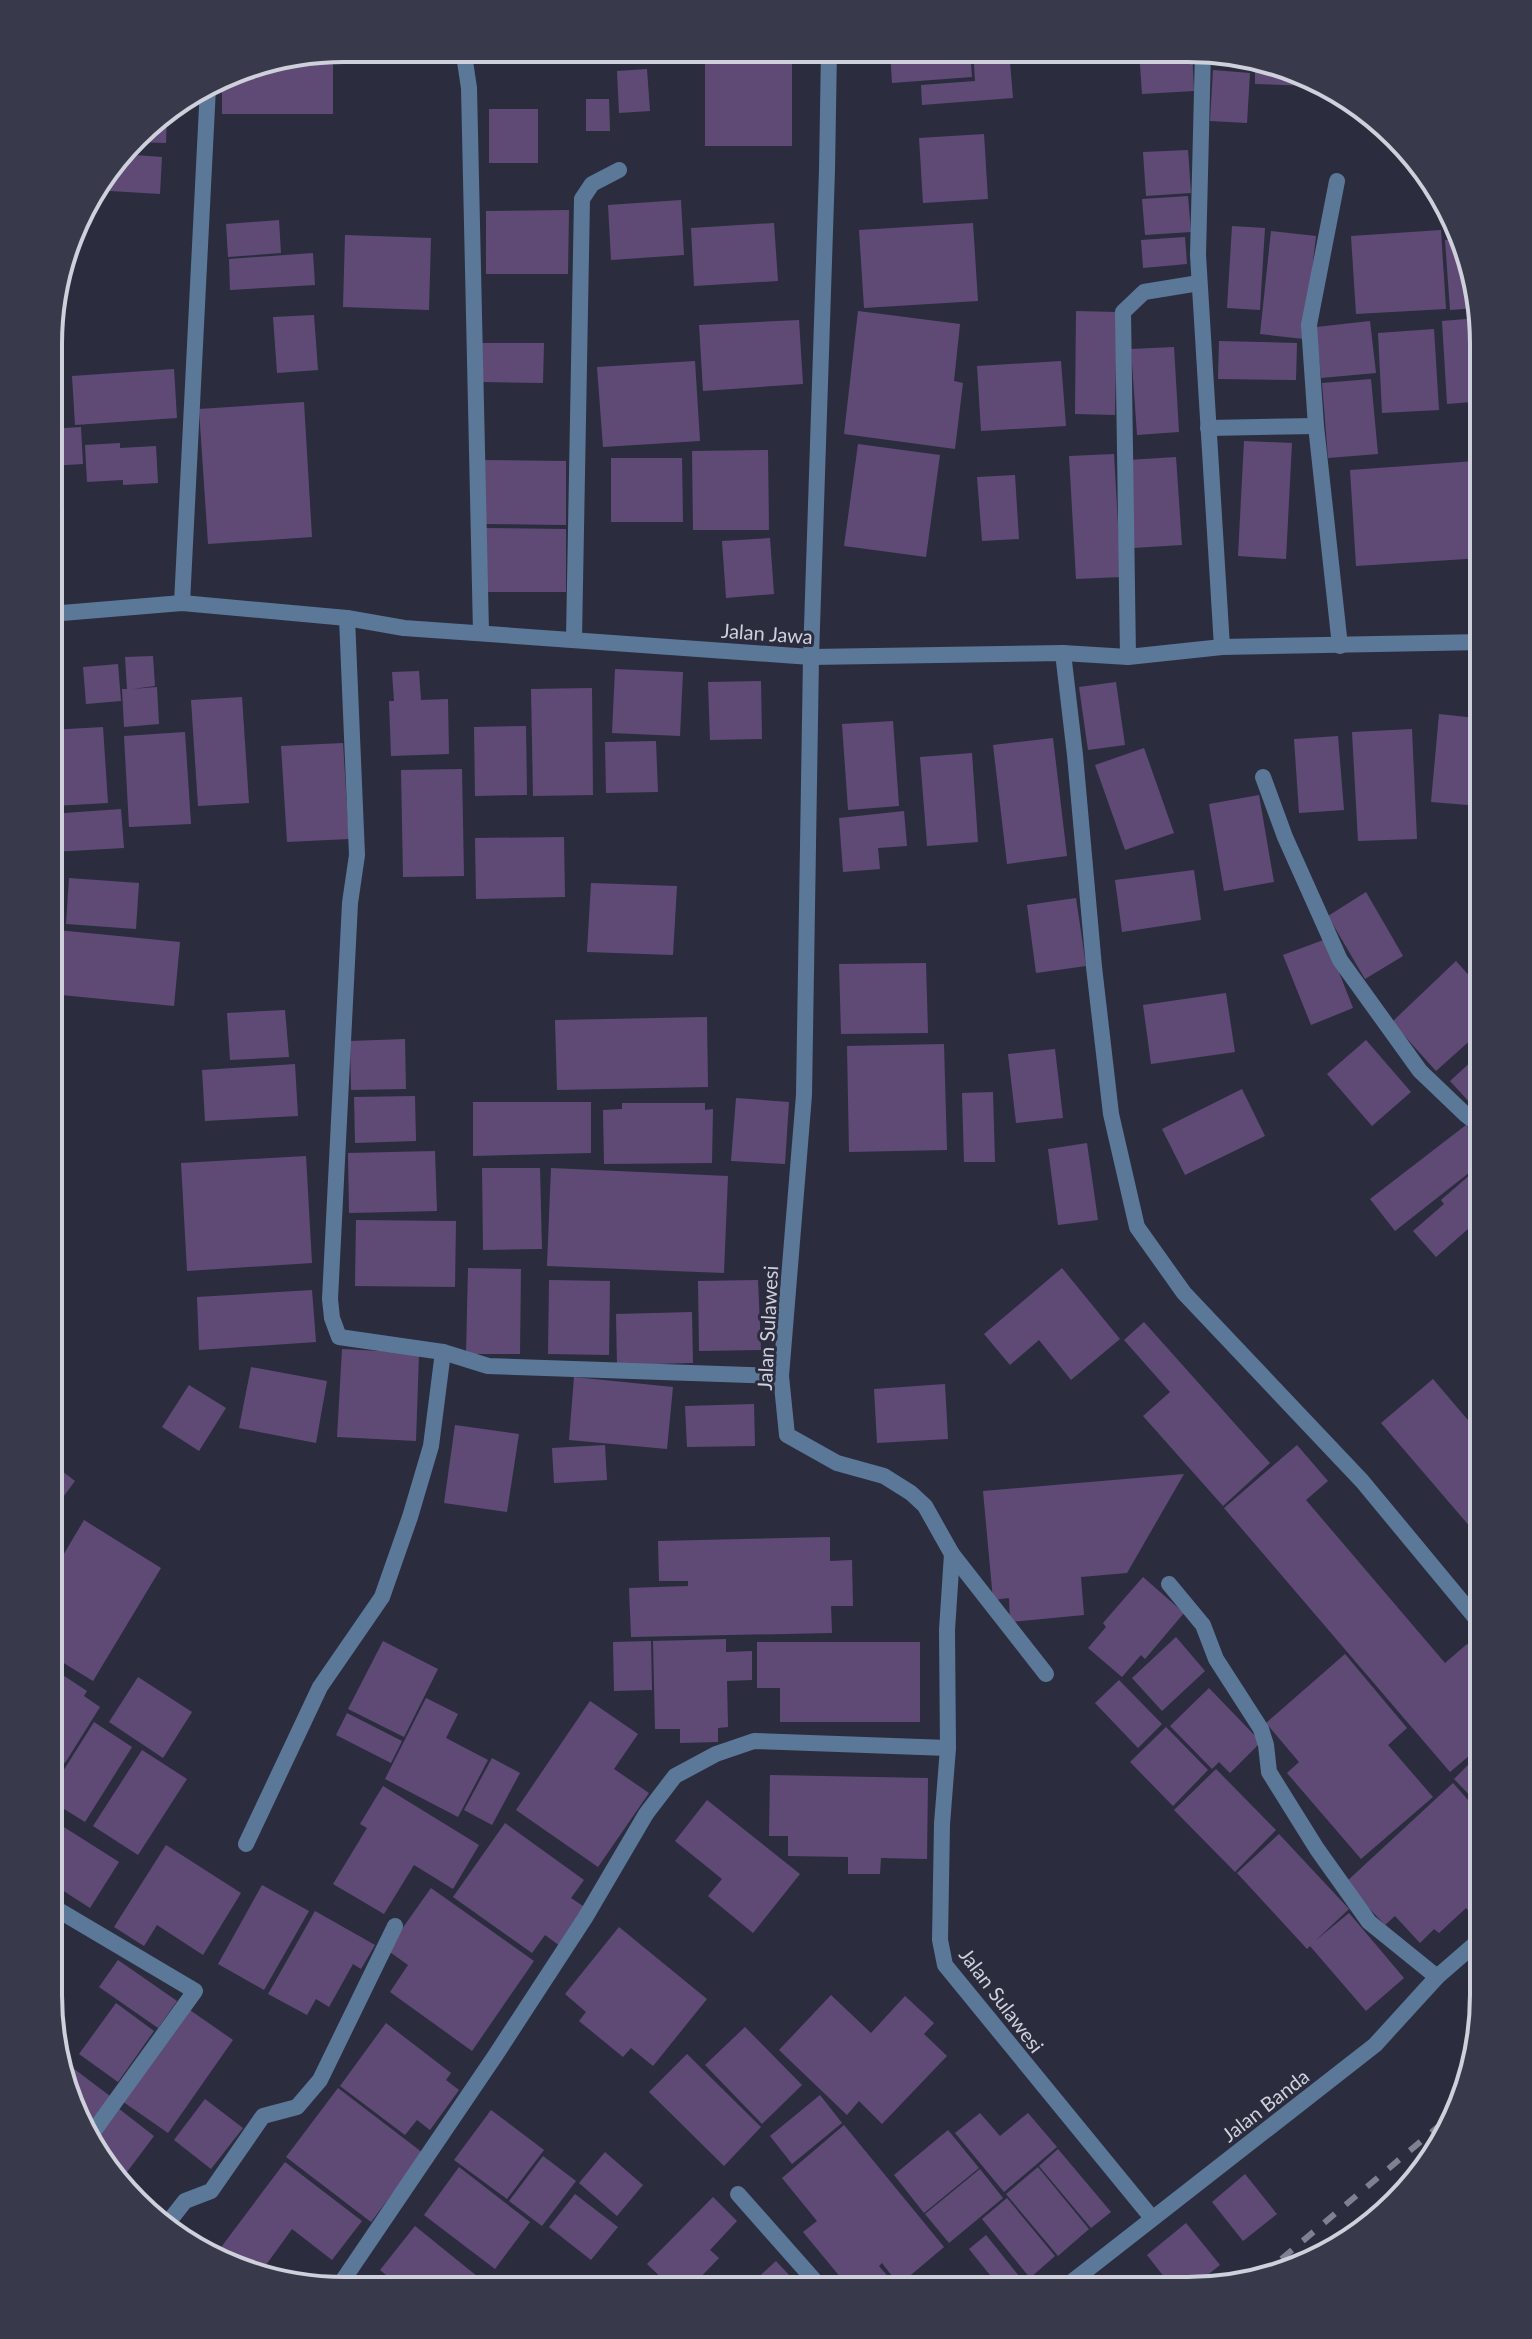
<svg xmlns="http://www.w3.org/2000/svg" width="1532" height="2339" viewBox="0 0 1532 2339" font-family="Lato,sans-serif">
  <rect width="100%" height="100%" fill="#2b2d3f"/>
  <g fill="#5f4a76">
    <polygon points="344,48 418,48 418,64 333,63 333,114 222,114 222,79 248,64"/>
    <rect x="705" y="49" width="87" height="97"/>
    <polygon points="890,50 970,50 972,77 892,83"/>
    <polygon points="973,50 1009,50 1013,98 922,105 921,85 975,81"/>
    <polygon points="1139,50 1192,50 1194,91 1142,94"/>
    <polygon points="1236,54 1312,86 1255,84 1255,67 1236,67"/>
    <polygon points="647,69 650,111 619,113 617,71"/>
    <polygon points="1213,70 1250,73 1247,123 1210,121"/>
    <polygon points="586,99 609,99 610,131 586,131"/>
    <rect x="489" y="109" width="49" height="54"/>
    <polygon points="167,111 166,143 132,142 149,121"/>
    <polygon points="984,134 988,199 923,203 919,138"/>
    <polygon points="1188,150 1191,193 1146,196 1143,152"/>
    <polygon points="122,154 162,157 160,194 93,190"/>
    <polygon points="1188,196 1191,232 1145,235 1142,199"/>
    <polygon points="681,200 684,255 611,260 608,205"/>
    <polygon points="569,210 568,274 486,274 486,211"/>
    <polygon points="279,220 281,253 228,257 226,224"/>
    <polygon points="774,223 778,281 694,286 691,228"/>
    <polygon points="973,223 978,301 864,308 859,230"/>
    <polygon points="1232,226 1265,228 1260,310 1227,308"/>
    <polygon points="1441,230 1446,309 1356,314 1351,236"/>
    <polygon points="1271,231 1316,236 1304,339 1260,334"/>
    <polygon points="345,235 431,238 429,310 343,307"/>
    <polygon points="1185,237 1187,264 1143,268 1141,240"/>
    <polygon points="1463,239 1477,308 1450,310 1445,240"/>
    <polygon points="313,253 315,285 230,290 229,259"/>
    <polygon points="858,311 960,324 954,381 963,383 955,449 844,434"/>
    <polygon points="1076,311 1117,312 1115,415 1075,414"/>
    <polygon points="314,315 318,370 277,373 273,317"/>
    <polygon points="1478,318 1483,401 1447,404 1442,321"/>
    <polygon points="799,320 803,384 703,391 699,325"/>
    <polygon points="1370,321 1376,373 1321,378 1316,327"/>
    <polygon points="1434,329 1439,410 1382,413 1378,333"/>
    <polygon points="1219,341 1297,343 1296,380 1218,379"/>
    <polygon points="482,343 544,343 543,383 482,382"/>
    <polygon points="1174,347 1179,432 1137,435 1131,349"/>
    <polygon points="695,361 700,441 603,447 597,367"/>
    <polygon points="1061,361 1066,426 981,431 977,366"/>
    <polygon points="174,369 177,418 75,425 72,376"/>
    <polygon points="1371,379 1378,454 1328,458 1322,383"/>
    <polygon points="304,402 312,537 208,544 199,409"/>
    <polygon points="81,427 83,464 50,466 50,429"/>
    <polygon points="1244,441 1292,443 1286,559 1238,556"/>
    <polygon points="120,443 120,448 156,446 158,483 123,485 123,480 87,482 85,445"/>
    <polygon points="858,444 940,455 926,557 844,546"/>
    <polygon points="768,450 769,530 693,530 692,451"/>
    <polygon points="1114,454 1121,577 1076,579 1069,456"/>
    <polygon points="1176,457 1182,545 1133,548 1128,460"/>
    <polygon points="611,458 682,458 683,522 611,522"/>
    <polygon points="484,460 566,461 566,525 484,524"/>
    <polygon points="1475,461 1482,558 1356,566 1350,470"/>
    <polygon points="1015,475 1019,539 982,541 977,477"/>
    <polygon points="484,528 566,529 566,592 484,592"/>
    <polygon points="770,538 774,594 726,598 722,541"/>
    <polygon points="153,656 155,686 132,689 157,687 159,724 124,727 122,689 127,689 125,657"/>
    <polygon points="118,664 121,701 86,704 83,667"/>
    <polygon points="615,669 683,672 680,736 612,733"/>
    <polygon points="419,671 421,700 448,699 449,754 391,756 389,701 394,701 392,672"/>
    <polygon points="761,681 762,739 710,740 708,682"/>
    <polygon points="1116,682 1125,745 1088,750 1079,687"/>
    <polygon points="592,688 593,795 533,796 531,689"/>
    <polygon points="242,697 249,803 198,806 191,700"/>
    <polygon points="1439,714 1476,718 1468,805 1431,802"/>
    <polygon points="893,721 899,806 848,810 842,724"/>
    <polygon points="526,726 527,795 475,796 474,727"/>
    <polygon points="103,727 108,803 54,806 50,730"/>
    <polygon points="1412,729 1417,839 1358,841 1352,732"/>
    <polygon points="185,732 191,824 129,827 124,736"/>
    <polygon points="1338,736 1344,810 1299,813 1294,739"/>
    <polygon points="1053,738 1067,856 1007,864 993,745"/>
    <polygon points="656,741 658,792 606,793 605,742"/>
    <polygon points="343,743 349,839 287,842 281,746"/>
    <polygon points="1144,748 1174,833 1125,850 1095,765"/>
    <polygon points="972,753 978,842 927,846 920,757"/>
    <polygon points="462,769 464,876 403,877 401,770"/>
    <polygon points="1482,775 1484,775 1484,865 1474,864"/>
    <polygon points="1259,795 1274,882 1224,891 1209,804"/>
    <polygon points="121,809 124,848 52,852 50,814"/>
    <polygon points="904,811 907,846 878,848 880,869 843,872 839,818"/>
    <polygon points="564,837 565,897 476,899 475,838"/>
    <polygon points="1194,870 1201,920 1122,932 1115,880"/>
    <polygon points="69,878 139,883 136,929 66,924"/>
    <polygon points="591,883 677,886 673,955 587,952"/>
    <polygon points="1366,892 1403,956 1365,979 1328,916"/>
    <polygon points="1076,898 1086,966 1036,973 1027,905"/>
    <polygon points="57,930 180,942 174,1006 51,994"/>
    <polygon points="1326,939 1353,1008 1311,1025 1283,955"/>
    <polygon points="1456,961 1482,990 1470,1001 1484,1017 1484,1028 1436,1071 1392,1022"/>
    <polygon points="926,963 928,1033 841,1034 839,964"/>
    <polygon points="1226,993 1235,1052 1151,1064 1143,1005"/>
    <polygon points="285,1010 289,1057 230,1060 227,1013"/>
    <polygon points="707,1017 708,1087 557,1090 555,1020"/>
    <polygon points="405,1039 406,1089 351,1090 350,1041"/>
    <polygon points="1366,1040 1411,1092 1372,1126 1327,1074"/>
    <polygon points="944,1044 947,1150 849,1152 847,1046"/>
    <polygon points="1055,1049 1063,1118 1016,1123 1008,1054"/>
    <polygon points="1484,1050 1484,1118 1450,1081"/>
    <polygon points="295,1064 298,1116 205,1121 202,1070"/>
    <polygon points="1242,1089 1265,1136 1185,1175 1162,1129"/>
    <polygon points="993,1092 995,1162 964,1162 962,1093"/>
    <polygon points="415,1096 416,1141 355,1143 354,1097"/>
    <polygon points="736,1098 789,1102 785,1164 731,1161"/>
    <polygon points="473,1102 591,1102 591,1153 473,1156"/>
    <polygon points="622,1103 705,1103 705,1110 713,1109 712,1163 604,1164 603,1110 622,1109"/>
    <polygon points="1466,1125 1484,1148 1484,1161 1395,1231 1370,1199"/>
    <polygon points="1087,1143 1098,1220 1058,1225 1048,1149"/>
    <polygon points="435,1151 437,1211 349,1213 348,1153"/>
    <polygon points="306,1156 312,1263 187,1271 181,1163"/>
    <polygon points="482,1168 540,1168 542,1249 483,1250"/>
    <polygon points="551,1168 728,1176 724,1273 547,1266"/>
    <polygon points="1471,1174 1484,1189 1484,1215 1436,1257 1413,1231 1444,1204 1441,1200"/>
    <polygon points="356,1220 456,1221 455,1287 355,1286"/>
    <polygon points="468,1268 521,1269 520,1354 466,1354"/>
    <polygon points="1062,1268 1120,1339 1071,1380 1039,1340 1010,1365 984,1334"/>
    <polygon points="549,1280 610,1281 609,1355 548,1354"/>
    <polygon points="758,1280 761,1350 699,1351 698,1281"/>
    <polygon points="312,1290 316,1342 199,1350 197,1297"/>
    <polygon points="692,1312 693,1363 617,1365 616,1314"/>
    <polygon points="1144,1322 1270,1463 1223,1506 1143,1416 1170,1392 1124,1340"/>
    <polygon points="342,1349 419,1353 416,1441 337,1437"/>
    <polygon points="251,1367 327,1381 316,1443 239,1428"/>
    <polygon points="574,1377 673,1387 667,1449 569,1440"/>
    <polygon points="1433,1379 1484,1439 1484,1543 1381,1423"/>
    <polygon points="945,1384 948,1439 877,1443 874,1389"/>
    <polygon points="189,1385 226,1408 199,1451 162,1427"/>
    <polygon points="754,1404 755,1446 687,1447 685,1406"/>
    <polygon points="455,1425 519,1434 507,1512 444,1503"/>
    <polygon points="605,1445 607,1480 554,1483 552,1448"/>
    <polygon points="1297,1445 1328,1481 1306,1500 1445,1663 1467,1644 1483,1664 1483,1694 1477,1699 1483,1707 1483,1744 1450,1772 1224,1508"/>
    <polygon points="49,1461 75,1481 49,1516"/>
    <polygon points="1184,1474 1127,1573 1081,1577 1084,1615 1010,1622 1009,1598 993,1600 983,1491"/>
    <polygon points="84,1520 161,1568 93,1681 49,1654 49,1579"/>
    <polygon points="830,1537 830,1561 852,1560 853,1606 831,1606 832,1633 631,1637 629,1588 688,1586 688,1581 659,1581 658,1541"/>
    <polygon points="1143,1577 1184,1613 1145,1659 1141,1655 1122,1677 1088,1648 1106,1627 1103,1623"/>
    <polygon points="1176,1637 1205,1671 1162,1711 1132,1678"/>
    <polygon points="726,1639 726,1652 752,1651 752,1680 727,1681 728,1727 718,1728 718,1742 680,1743 680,1729 655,1729 653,1641"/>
    <polygon points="383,1641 438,1669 404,1737 348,1709"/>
    <polygon points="651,1641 652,1690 614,1691 613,1642"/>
    <polygon points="757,1642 920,1642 920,1722 780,1722 780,1688 757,1688"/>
    <polygon points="1345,1654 1407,1728 1388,1745 1433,1797 1361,1859 1287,1773 1299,1762 1266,1723"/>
    <polygon points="49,1666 87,1691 84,1696 100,1707 65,1763 48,1753"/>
    <polygon points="138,1677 192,1712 163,1758 109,1722"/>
    <polygon points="1119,1680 1162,1724 1138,1748 1095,1703"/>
    <polygon points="1209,1688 1261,1742 1230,1773 1219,1762 1212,1769 1170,1726"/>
    <polygon points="426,1698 458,1714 446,1738 488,1760 458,1817 385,1779"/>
    <polygon points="590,1701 638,1734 614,1769 649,1793 598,1867 516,1810"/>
    <polygon points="347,1713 402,1741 391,1763 336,1735"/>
    <polygon points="94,1722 132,1747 85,1822 48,1799 48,1795"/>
    <polygon points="1166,1727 1208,1770 1173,1806 1130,1762"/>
    <polygon points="142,1750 187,1779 138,1855 93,1826"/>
    <polygon points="1483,1750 1483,1809 1454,1779"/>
    <polygon points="492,1758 520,1773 492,1825 464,1810"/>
    <polygon points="1216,1769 1276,1830 1235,1872 1174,1810"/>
    <polygon points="770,1775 928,1778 927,1859 881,1858 880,1874 848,1874 848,1857 788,1856 788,1836 769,1836"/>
    <polygon points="1453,1783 1483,1817 1483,1916 1478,1921 1466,1908 1439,1933 1434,1929 1420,1943 1395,1916 1385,1925 1345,1883"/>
    <polygon points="383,1786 479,1845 453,1889 414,1865 384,1914 333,1884 367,1828 360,1824"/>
    <polygon points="707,1800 800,1874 753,1933 708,1896 722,1879 675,1841"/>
    <polygon points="48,1817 119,1862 90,1908 48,1881"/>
    <polygon points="505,1823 584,1880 571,1898 586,1908 560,1946 545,1935 532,1953 453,1897"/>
    <polygon points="1279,1834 1349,1909 1315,1941 1349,1913 1404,1978 1366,2011 1310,1946 1307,1949 1237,1873"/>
    <polygon points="166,1845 241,1893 203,1955 157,1925 144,1946 114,1927"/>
    <polygon points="262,1885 309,1911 264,1990 218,1964"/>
    <polygon points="431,1888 534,1961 472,2051 390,1992 408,1965 387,1950"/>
    <polygon points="315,1911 375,1945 361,1969 353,1964 329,2007 316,1999 307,2015 268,1994"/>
    <polygon points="619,1927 707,1999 653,2066 631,2048 623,2057 579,2021 586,2012 565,1994"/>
    <polygon points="118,1960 177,2001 158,2028 99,1987"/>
    <polygon points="831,1995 871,2033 905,1996 934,2023 924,2034 947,2056 882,2124 859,2101 847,2115 779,2050"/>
    <polygon points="116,2003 154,2031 118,2082 79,2054"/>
    <polygon points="187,2008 233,2040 168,2133 122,2101"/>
    <polygon points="386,2023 451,2073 446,2080 459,2090 430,2130 417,2120 405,2135 340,2086"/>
    <polygon points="745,2027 802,2085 762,2124 705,2065"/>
    <polygon points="687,2054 761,2127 724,2166 649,2092"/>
    <polygon points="61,2059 114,2099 87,2137 71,2109"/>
    <polygon points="338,2088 423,2153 371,2222 286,2157"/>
    <polygon points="820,2095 842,2123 792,2164 770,2136"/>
    <polygon points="205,2099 243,2128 211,2169 174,2140"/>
    <polygon points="118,2108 154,2136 118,2184 109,2176 91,2144"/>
    <polygon points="491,2110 544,2150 507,2199 454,2160"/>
    <polygon points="980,2113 1000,2136 1028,2113 1057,2147 1004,2192 955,2133"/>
    <polygon points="844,2125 944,2247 899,2285 882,2263 879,2266 896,2286 892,2290 863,2290 858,2284 851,2290 803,2232 817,2221 782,2178"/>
    <polygon points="948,2130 979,2168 924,2213 894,2175"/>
    <polygon points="1058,2149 1111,2212 1091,2228 1039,2166"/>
    <polygon points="605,2152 643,2185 617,2216 579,2183"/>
    <polygon points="543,2156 576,2181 542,2226 509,2201"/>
    <polygon points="285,2162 362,2221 332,2260 292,2229 258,2276 250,2274 219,2250"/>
    <polygon points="459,2167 530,2222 495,2269 424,2215"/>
    <polygon points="1038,2167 1089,2229 1058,2256 1006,2194"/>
    <polygon points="980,2169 1003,2198 949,2243 925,2214"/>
    <polygon points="1245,2174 1277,2214 1243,2241 1212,2202"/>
    <polygon points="125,2182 161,2208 153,2219 121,2188"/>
    <polygon points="575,2194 618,2227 591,2260 549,2227"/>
    <polygon points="713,2197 737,2221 710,2250 719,2258 693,2285 684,2276 671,2287 647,2264"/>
    <polygon points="1007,2198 1055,2256 1030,2278 982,2219"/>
    <polygon points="177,2220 219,2253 214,2259 168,2232"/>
    <polygon points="1186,2223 1220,2265 1188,2291 1175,2291 1147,2255"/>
    <polygon points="415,2226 488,2285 485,2289 403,2289 380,2270"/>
    <polygon points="986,2235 1027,2286 1022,2291 1002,2290 969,2249"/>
    <polygon points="776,2261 803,2290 744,2290"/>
  </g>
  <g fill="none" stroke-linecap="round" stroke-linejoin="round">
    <g stroke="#5b7898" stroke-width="16">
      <polyline points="952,1554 1046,1674"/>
      <polyline points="163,2229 185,2201 211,2191 263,2116 297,2107 320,2080 395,1926"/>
    </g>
    <g stroke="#5b7898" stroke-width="16">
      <polyline points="463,48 469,88 481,632"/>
      <polyline points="829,49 827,170 811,657 804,1095 781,1376 787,1435 837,1463 884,1476 911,1493 925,1506 952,1554 947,1630 948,1748 942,1824 940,1940 945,1965 1152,2218"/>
      <polyline points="1203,51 1198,255 1222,647"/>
      <polyline points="1337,181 1309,325 1316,426 1340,646"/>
      <polyline points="1208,428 1316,426"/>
      <polyline points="182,603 208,87"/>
      <polyline points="50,614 182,603 347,618 404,628 811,657 1063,653 1128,657 1222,647 1484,642"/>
      <polyline points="347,618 357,855 350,903 330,1299 332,1318 339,1337 443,1352 488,1366 781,1376"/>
      <polyline points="574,639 582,199 592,184 619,170"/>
      <polyline points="1063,653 1075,755 1094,967 1111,1114 1137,1227 1184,1293 1362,1481 1483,1627"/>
      <polyline points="1128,657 1123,312 1144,292 1199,283"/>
      <polyline points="1263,777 1285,837 1340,960 1420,1071 1466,1115 1484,1129"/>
      <polyline points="1169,1584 1203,1625 1216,1659 1261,1729 1266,1745 1269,1772 1317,1849 1369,1922 1437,1977"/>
      <polyline points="246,1844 320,1687 382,1597 410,1517 431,1446 443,1352"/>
      <polyline points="48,1904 195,1991 88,2139"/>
      <polyline points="738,2194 823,2290"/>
      <polyline points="337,2289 495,2056 585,1918 646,1814 675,1776 716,1754 754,1741 948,1748"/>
      <polyline points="1060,2291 1375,2045 1437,1977 1483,1937"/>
    </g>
    <polyline stroke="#7f8190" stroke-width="6" stroke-dasharray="14 14" stroke-linecap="butt" points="1260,2277 1458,2110"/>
  </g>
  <g text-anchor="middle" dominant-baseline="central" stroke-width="6" stroke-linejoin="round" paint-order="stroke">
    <g font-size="20" fill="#ced0dc" stroke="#2b2d3f">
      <text transform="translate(767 633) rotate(4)">Jalan Jawa</text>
      <text transform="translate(767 1328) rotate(-87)">Jalan Sulawesi</text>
      <text transform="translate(1002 2000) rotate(53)">Jalan Sulawesi</text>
      <text transform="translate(1265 2105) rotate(-38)">Jalan Banda</text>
    </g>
  </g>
  <path d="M0 0H1532V2339H0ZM344 62H1188A282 282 0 0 1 1470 344V1995A282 282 0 0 1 1188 2277H344A282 282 0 0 1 62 1995V344A282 282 0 0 1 344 62Z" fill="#383a4c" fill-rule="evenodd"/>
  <path fill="none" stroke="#ced0dc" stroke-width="4" d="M344 62H1188A282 282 0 0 1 1470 344V1995A282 282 0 0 1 1188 2277H344A282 282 0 0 1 62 1995V344A282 282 0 0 1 344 62Z"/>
</svg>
